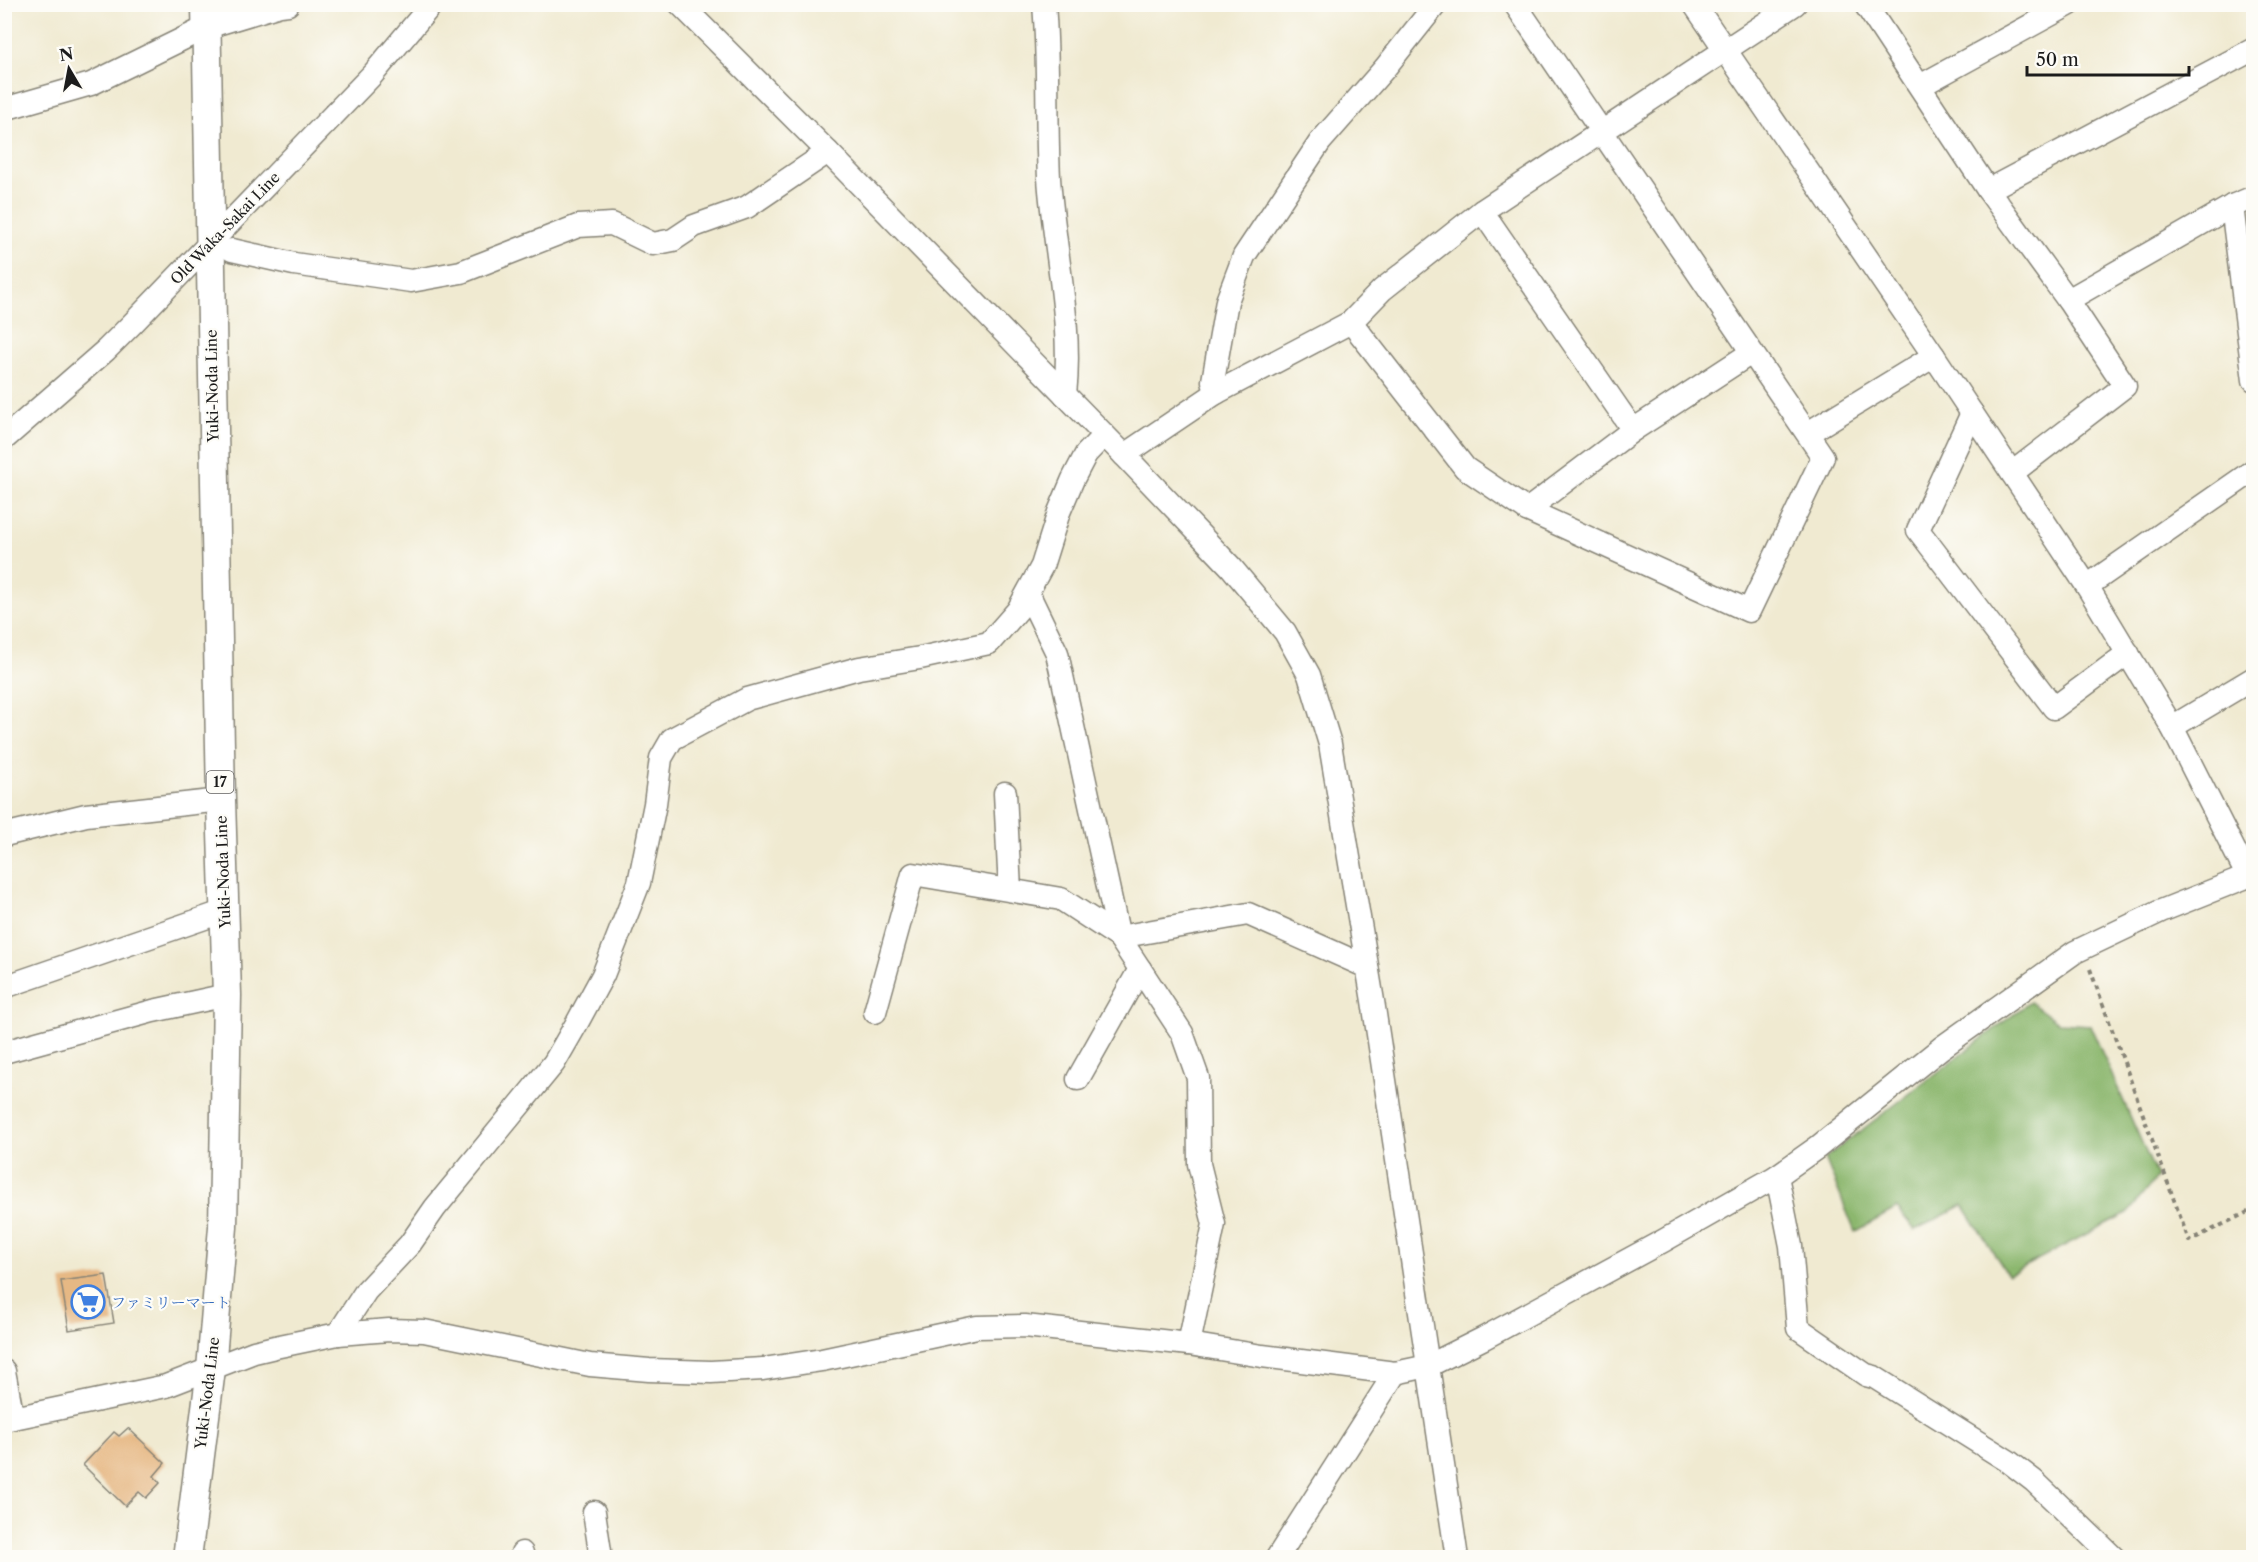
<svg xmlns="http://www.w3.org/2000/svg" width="2258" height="1562" viewBox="0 0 2258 1562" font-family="'Libre Caslon Text','Noto Serif JP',serif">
  <rect width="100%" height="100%" fill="#fdfcf7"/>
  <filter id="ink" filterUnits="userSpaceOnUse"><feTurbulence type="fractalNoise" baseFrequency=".0167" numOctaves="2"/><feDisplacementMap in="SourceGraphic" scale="12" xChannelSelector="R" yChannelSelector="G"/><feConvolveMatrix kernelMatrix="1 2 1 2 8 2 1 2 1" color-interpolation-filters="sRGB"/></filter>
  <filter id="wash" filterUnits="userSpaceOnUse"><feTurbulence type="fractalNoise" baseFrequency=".008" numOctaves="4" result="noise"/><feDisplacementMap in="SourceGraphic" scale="24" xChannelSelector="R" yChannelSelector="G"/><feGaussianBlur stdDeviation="1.35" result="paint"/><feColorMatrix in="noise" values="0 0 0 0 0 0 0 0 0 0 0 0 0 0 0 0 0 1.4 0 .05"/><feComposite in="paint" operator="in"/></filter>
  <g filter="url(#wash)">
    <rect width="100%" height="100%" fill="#f0ead1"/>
    <polygon fill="#8cb76e" stroke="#546a45" stroke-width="1.5" points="2030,1002 2059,1023 2090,1025 2157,1177 2129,1212 2008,1275 1963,1205 1915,1230 1897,1208 1855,1232 1825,1158"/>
    <g id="blocks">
      <g fill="#e6b884">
        <polygon points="106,1275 114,1323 69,1330 61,1281"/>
        <polygon points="128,1428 165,1463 154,1476 160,1483 146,1498 139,1492 125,1506 83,1465 114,1432 119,1436"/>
      </g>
    </g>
  </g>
  <g filter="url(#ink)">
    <use href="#blocks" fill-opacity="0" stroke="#868376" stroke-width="1.5"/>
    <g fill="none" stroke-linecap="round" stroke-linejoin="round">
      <defs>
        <g id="minor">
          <polyline points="680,4 828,152 1124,455 1231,567 1285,632 1309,675 1330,744 1373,1001 1457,1558"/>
          <path d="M1044 4C1049 62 1046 120 1049 178 1054 250 1073 323 1065 395"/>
          <polyline points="1694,4 1934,356 2087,586 2172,727 2248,877"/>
          <polyline points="1865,4 1988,190 2068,300 2125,386 2012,473"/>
          <polyline points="1920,86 2070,4"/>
          <polyline points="4,109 91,84 207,27 280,5 288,4"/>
          <polyline points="1988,190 2254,49"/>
          <polyline points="2232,206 2254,380"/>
          <polyline points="1482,211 1633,430"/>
          <polyline points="232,250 294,264 411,281 461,272 578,226 612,224 653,244 673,240 694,226 747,207 828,152"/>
          <polyline points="2068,300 2232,206 2254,197"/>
          <polyline points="1351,322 1465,468 1527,510 1749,611 1823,457 1515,4"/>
          <polyline points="1216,393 1213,381 1227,301 1244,256 1320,142 1385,68 1436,4"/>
          <polyline points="1972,413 1918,530 2054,708 2128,653"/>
          <polyline points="1808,433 1934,356"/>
          <polyline points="4,439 106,350 132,324 373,74 432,4"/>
          <polyline points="1124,455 1216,393 1351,322 1382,290 1482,211 1795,4"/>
          <polyline points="1527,510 1633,430 1751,353"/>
          <polyline points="2087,586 2254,470"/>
          <polyline points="1028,593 1057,653 1119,937 1182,1033 1198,1078 1199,1164 1214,1224 1189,1344"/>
          <polyline points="2172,727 2254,678"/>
          <polyline points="1005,793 1010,890"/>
          <polyline points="4,835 86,815 221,800"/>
          <polyline points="4,987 225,911"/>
          <polyline points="875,1012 913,874 1061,899 1119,937 1248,914 1367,967"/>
          <polyline points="4,1052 153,1011 227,995"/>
          <polyline points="1078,1079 1140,969"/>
          <polyline points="1777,1176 1791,1246 1798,1328 1866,1375 1874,1377 2008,1461 2034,1481 2114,1558"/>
          <polyline points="338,1334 366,1291 410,1244 435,1208 554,1063 577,1023 603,975 639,883 655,804 661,758 672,739 747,699 859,668 920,658 989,643 1018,610 1042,566 1059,512 1073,479 1086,454 1104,435"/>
          <polyline points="4,1371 13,1418"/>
          <polyline points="4,1420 166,1386 254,1352 275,1347 338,1334 389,1330 424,1331 590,1365 649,1370 711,1372 763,1369 822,1360 977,1327 1025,1326 1189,1344 1262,1356 1395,1373 1428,1366 1484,1338 1663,1241 1777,1176 1818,1147 1941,1048 2075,952 2161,911 2254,874"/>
          <polyline points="594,1512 601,1558"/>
          <polyline points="522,1553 522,1558"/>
          <polyline points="1277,1558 1395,1373"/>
        </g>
        <polyline id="major" points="187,1558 211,1369 223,1227 227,995 221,800 206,4"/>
      </defs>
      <use href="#minor" stroke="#868376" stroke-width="25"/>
      <use href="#major" stroke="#868376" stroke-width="31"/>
      <polyline stroke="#868376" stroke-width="4" stroke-dasharray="4.5 4.5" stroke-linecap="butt" points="2090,969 2189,1241 2254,1209"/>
      <use href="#minor" stroke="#fff" stroke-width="22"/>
      <use href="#major" stroke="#fff" stroke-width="28"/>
    </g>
  </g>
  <defs>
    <symbol id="supermarket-ring" viewBox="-11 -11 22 22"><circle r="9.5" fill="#fdfcf7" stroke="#3f7fe0" stroke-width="1.5"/><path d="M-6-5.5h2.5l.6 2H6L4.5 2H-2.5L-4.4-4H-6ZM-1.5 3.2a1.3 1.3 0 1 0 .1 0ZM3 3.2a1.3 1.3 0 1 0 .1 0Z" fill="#3f7fe0"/></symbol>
  </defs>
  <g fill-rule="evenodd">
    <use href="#supermarket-ring" x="69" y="1283" width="38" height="38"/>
  </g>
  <g text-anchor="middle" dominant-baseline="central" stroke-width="4.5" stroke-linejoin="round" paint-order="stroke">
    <rect fill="#fdfcf7" stroke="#605f5e" stroke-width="1.5" x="206.5" y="771" width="27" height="22" rx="4.5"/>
    <g font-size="14" font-weight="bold" fill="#1c1c1c">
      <text x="220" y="782">17</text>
    </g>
    <g font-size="15" fill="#1c1c1c" stroke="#fdfcf7">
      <text transform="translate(225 228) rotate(-46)">Old Waka-Sakai Line</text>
      <text transform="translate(212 386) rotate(-91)">Yuki-Noda Line</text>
      <text transform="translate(223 872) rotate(-92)">Yuki-Noda Line</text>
      <text transform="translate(207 1393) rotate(-83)">Yuki-Noda Line</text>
    </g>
    <g font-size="15" fill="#366cbe" stroke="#fdfcf7" text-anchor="start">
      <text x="111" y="1302">ファミリーマート</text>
    </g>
  </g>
  <rect width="2258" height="1562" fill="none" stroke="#fdfcf7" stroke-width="24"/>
  <g transform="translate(69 69) rotate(350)" stroke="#fdfcf7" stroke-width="4.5" paint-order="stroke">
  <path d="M0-4.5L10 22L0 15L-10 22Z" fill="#1c1c1c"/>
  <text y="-9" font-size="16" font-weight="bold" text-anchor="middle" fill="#1c1c1c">N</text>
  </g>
  <path d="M2027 66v9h162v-9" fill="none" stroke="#1c1c1c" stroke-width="3"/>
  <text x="2036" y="66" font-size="18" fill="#1c1c1c" stroke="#fdfcf7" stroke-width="4.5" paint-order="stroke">50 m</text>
</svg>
